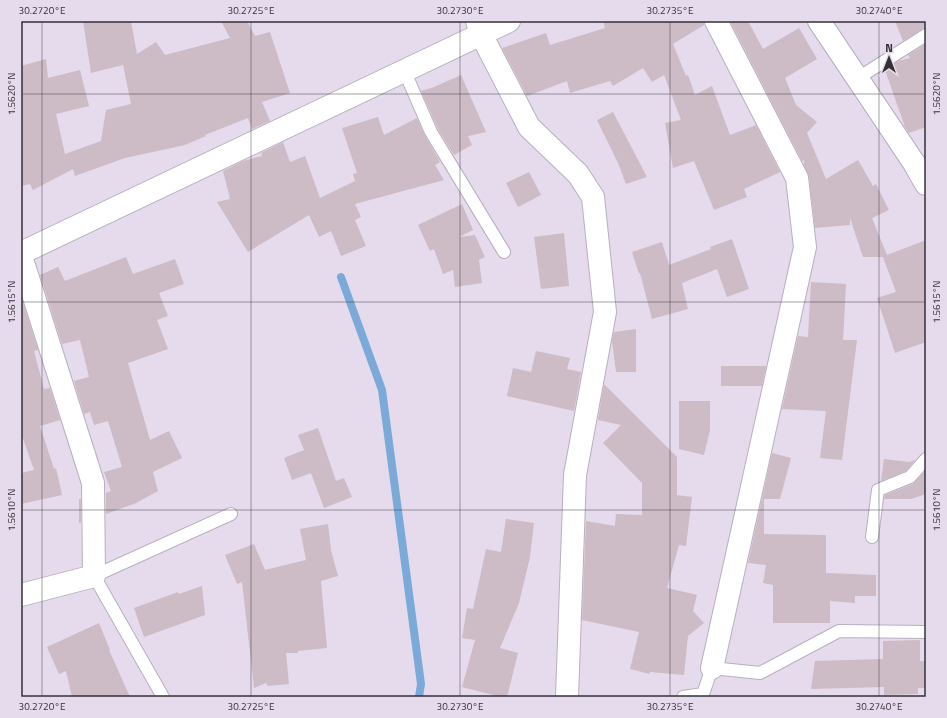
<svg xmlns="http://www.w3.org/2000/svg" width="947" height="718" viewBox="0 0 947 718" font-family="'Titillium Web',sans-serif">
  <rect width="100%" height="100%" fill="#e5dbec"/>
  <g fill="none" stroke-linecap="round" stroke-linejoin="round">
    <polyline stroke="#7baad9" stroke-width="8" points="341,277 382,390 421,684 419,697"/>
  </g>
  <g fill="#cdbbc5">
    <polygon points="83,21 131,21 137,54 156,42 165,55 230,38 221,21 247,21 255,36 270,32 290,93 262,102 270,121 252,129 248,118 205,135 206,136 185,145 125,158 75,176 73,169 33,190 30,184 21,186 21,66 46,59 48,78 80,70 89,106 56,114 65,154 101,141 106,110 131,104 123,65 91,73"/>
    <polygon points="603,21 704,21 704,25 673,44 686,76 688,75 695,95 712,86 730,135 756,125 780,172 744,189 747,197 714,210 694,161 673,168 665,123 681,120 664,75 652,82 643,68 613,86 610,81 570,93 567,81 527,96 502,48 546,33 550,45 605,28"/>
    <polygon points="730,21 748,21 763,49 799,28 817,59 785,78 796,105 817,122 807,133 826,179 858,160 873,186 876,184 889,210 872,218 887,255 926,240 926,342 895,353 877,298 896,292 883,257 863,257 850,218 850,225 815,228 809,177 804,165 804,160 802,161"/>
    <polygon points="895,21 926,21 926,28 922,29 903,41"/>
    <polygon points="926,44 926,127 909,133 905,127 885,70 898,61 910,58 908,55"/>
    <polygon points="461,75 486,132 468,136 472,145 454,155 438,129 421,91 434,87"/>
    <polygon points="613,112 647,177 626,184 618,163 597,120"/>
    <polygon points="378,117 384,135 417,118 425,136 440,162 435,165 444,180 355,204 361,217 355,220 366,246 341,256 331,231 319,237 309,215 248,252 217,202 230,199 223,171 243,161 262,156 261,153 283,142 290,162 305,156 320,198 355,181 353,174 357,173 342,128"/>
    <polygon points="529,172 541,195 518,207 506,183"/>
    <polygon points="462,204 473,230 459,237 475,235 485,257 479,260 482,283 455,287 453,270 443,274 434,249 430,251 418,225"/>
    <polygon points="564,233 569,286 541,289 534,237"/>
    <polygon points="732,239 749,289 727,297 717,269 682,283 688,309 652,319 640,273 639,274 632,252 662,242 669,265 711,249 710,247"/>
    <polygon points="126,257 133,274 175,259 184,284 159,293 168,316 157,320 168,349 128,363 150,440 169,431 182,458 153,472 158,491 136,503 106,514 106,493 111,491 104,472 122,467 108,421 94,425 90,412 84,414 74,381 89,377 80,340 62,344 40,275 58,267 65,281"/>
    <polygon points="811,282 846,284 843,340 857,340 842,460 820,458 826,411 782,409 798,336 808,337"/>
    <polygon points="21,297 38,350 34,351 44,389 50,388 60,420 40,426 54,469 56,468 62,495 21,504 21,473 34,470 21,433"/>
    <polygon points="636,329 636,372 616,372 612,341 614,332"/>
    <polygon points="536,351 570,358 567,369 581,372 574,411 507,396 513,368 531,372"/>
    <polygon points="721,366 766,366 762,386 721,386"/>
    <polygon points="604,384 677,457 677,495 692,497 686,546 679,545 667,588 697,595 693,611 704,623 688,636 684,675 650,672 650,674 630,669 639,632 582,620 586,521 615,526 616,514 642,515 642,483 603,443 621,425 598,420"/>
    <polygon points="679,401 710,401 710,430 704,455 679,449"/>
    <polygon points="318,428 336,481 344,478 352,497 324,508 311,473 292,480 284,458 304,450 298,435"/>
    <polygon points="772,453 791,458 780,499 764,499 764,534 826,535 826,573 876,575 876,596 855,596 855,603 830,601 830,623 773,623 773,585 763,583 766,565 748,563"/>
    <polygon points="884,459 909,462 915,460 906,471 881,481"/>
    <polygon points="926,470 926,494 911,499 884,499 885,495 913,484"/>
    <polygon points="79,499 81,499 81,522 79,523"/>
    <polygon points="506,519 534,523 530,557 519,603 500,648 518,653 507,697 501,697 462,687 475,640 462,638 467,608 473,609 486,549 501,552"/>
    <polygon points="328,524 331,550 338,576 321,581 327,648 298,651 298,653 286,653 289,684 268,686 266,683 254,688 242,582 237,584 225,555 254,544 265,570 306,560 300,529"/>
    <polygon points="202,586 205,615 144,637 134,608 178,592 179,594"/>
    <polygon points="99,623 110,650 109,650 130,697 72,697 66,671 59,674 47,647"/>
    <polygon points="920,640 920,661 926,661 926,688 918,688 918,694 884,695 884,687 811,689 815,661 883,659 883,641"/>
  </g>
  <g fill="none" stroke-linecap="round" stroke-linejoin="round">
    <defs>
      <g id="lane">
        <polyline points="404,70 431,132 504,252"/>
        <polyline points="858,78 926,35"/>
        <polyline points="872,537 878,490 910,477 926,459"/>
        <polyline points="163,697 94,576 231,514"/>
        <polyline points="683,697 703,694 712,668 760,673 839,631 926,632"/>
      </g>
      <g id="street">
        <polyline points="477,21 481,34 529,127 578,174 593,197 605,312 575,475 567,697"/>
        <polyline points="819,21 914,163 926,184"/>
        <polyline points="21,256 93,483 94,576 21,595"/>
        <polyline points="712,668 805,247 797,178 716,21"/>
      </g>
      <polyline id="secondary" points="21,253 509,21"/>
    </defs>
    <use href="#lane" stroke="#b8afbf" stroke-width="14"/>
    <use href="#street" stroke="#b8afbf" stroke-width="24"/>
    <use href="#secondary" stroke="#b8afbf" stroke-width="24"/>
    <use href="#lane" stroke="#fff" stroke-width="12"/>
    <use href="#street" stroke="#fff" stroke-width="22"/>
    <use href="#secondary" stroke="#fff" stroke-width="22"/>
  </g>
  <path fill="none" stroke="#343037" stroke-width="1" stroke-opacity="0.45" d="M42 21V697M251 21V697M460 21V697M670 21V697M879 21V697M21 94H926M21 302H926M21 510H926"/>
  <rect width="947" height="718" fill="none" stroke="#e5dbec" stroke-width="44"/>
  <g transform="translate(889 58)" stroke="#e5dbec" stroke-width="3" paint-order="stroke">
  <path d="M0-3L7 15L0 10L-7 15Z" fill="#343037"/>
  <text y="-6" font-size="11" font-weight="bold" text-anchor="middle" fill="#343037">N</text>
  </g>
  <rect x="22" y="22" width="903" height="674" fill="none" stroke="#343037" stroke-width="1.5"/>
  <g font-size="10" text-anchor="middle" fill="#343037">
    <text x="42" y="14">30.2720°E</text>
    <text x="251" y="14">30.2725°E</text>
    <text x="460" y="14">30.2730°E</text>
    <text x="670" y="14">30.2735°E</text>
    <text x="879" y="14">30.2740°E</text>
    <text transform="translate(11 94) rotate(-90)" y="4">1.5620°N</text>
    <text transform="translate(936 94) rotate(-90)" y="4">1.5620°N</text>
    <text transform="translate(11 302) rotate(-90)" y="4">1.5615°N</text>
    <text transform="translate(936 302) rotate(-90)" y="4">1.5615°N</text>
    <text transform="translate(11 510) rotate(-90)" y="4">1.5610°N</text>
    <text transform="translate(936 510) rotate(-90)" y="4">1.5610°N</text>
    <text x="42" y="710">30.2720°E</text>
    <text x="251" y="710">30.2725°E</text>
    <text x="460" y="710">30.2730°E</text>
    <text x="670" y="710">30.2735°E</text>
    <text x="879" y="710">30.2740°E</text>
  </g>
</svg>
